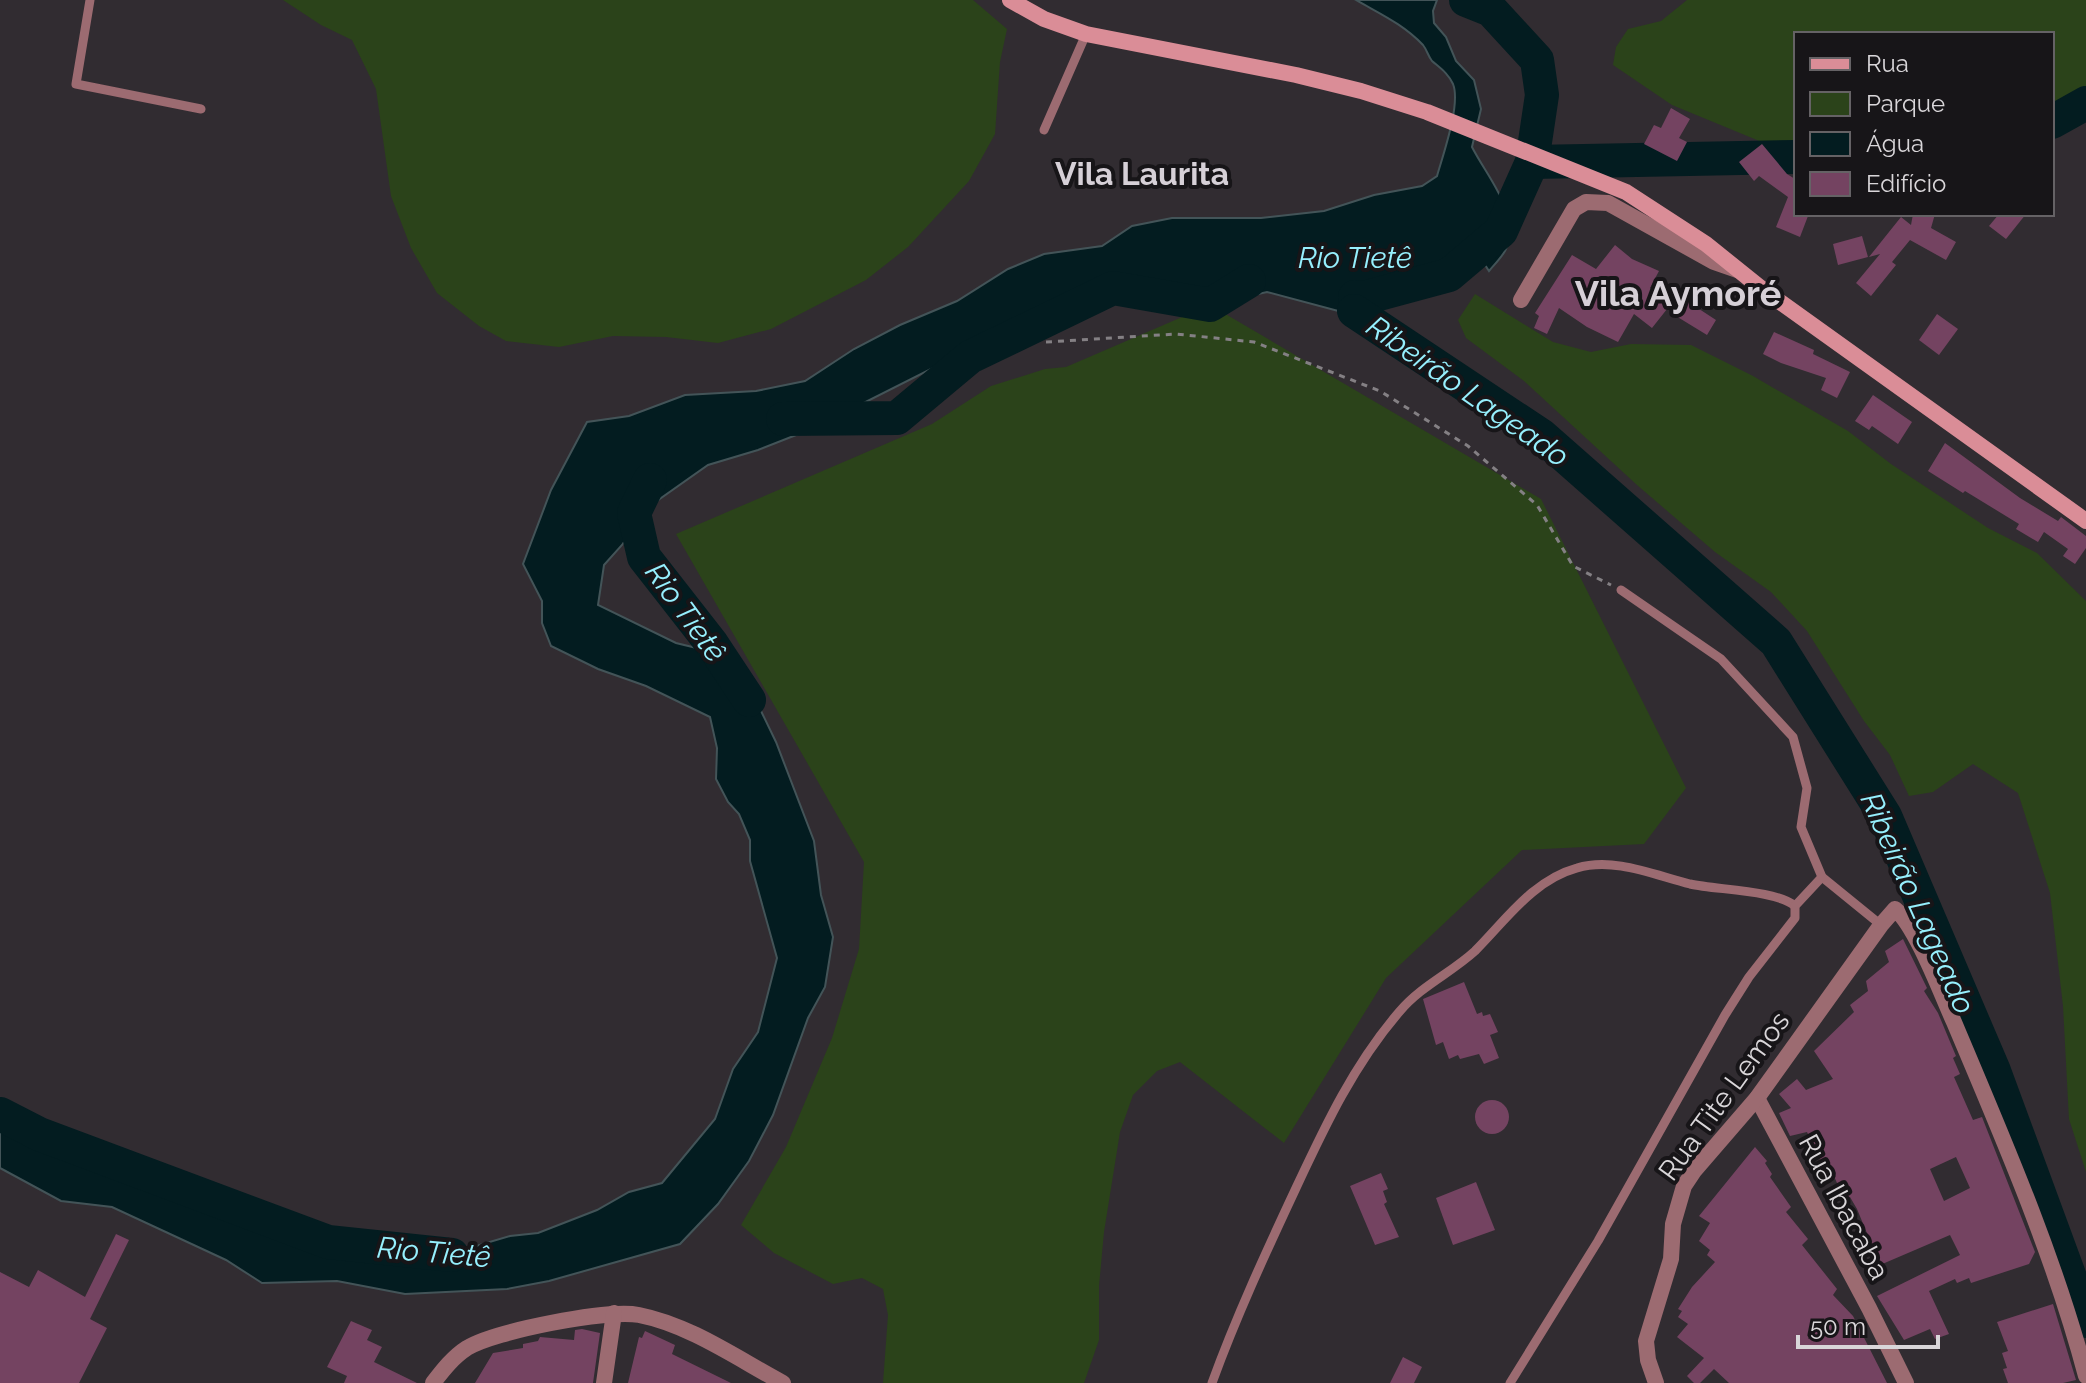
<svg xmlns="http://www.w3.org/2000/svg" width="2086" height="1383" viewBox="0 0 2086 1383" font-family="Raleway,sans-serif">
  <rect width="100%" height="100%" fill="#312c31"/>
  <g fill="#2b431a">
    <polygon points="283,0 973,0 1007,29 1000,62 995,134 969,181 908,247 866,280 771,329 718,343 666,337 613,336 559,347 506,341 479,326 437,293 411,248 391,196 376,89 352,40 321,25"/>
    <polygon points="1687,0 2086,0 2086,97 2073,104 2052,124 2052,34 1796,34 1796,156 1672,105 1613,65 1616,47 1628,29 1661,21"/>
    <polygon points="1475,294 1553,342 1591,352 1631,344 1691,345 1753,376 1848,431 1891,464 1988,528 2037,553 2086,601 2086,1172 2069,1119 2063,1006 2050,893 2018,793 1973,764 1933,792 1909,796 1890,755 1864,721 1807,631 1771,592 1715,552 1637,485 1524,381 1466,338 1458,320"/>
    <polygon points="1210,305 1541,499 1686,788 1644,844 1522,850 1386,978 1284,1143 1180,1062 1157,1071 1133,1095 1120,1132 1104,1232 1099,1286 1099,1340 1084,1383 883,1383 888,1315 883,1289 862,1278 833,1284 774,1253 741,1225 786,1147 832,1038 859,949 864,862 676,534 932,424 991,386 1045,369 1066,367"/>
  </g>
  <path fill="#031c20" stroke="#435458" stroke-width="2" d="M1356 0H1437L1433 11 1434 23 1446 37 1456 61 1474 80 1481 109 1472 147C1487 177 1523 216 1505 251 1501 258 1494 265 1489 271L1476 251 1454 256 1416 271 1377 310 1342 312 1267 292 1210 305 1155 287 1078 295 814 428 758 450 708 465 647 508 622 545 604 565 598 605 676 643 713 652 748 684 776 742 814 841 821 895 833 937 825 987 808 1018 773 1115 749 1161 718 1204 680 1244 549 1281 507 1289 405 1294 337 1281 262 1283 226 1260 112 1207 61 1201 0 1168V1108L61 1138 97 1160 153 1180 192 1205 266 1234 302 1240 360 1256 415 1249 449 1254 510 1236 538 1233 597 1210 629 1192 662 1183 715 1119 733 1069 758 1032 777 958 750 861V840L739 814 728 802 716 779 717 748 710 717 646 686 598 669 551 646 542 623V601L523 564 551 490 587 422 629 416 685 395 756 391 805 381 854 349 900 325 957 301 1008 269 1044 254 1102 246 1132 226 1172 218H1261L1324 211 1374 195 1422 186 1437 176C1443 155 1461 104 1453 84 1448 73 1440 68 1432 61 1428 56 1427 50 1423 45 1403 24 1380 14 1356 0Z"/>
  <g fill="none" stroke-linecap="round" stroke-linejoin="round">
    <g stroke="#031c20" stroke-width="34">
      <polyline points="2052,122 2086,103"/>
      <polyline points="1532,162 1796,157"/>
      <polyline points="1355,297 1360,299 1449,275 1501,231 1532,162 1542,95 1537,60 1491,10 1466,0"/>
      <polyline points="1354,311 1542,436 1776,642 1885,816 1994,1071 2086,1321"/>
      <polyline points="783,419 897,418 970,357 1113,288 1210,305 1249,281"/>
      <polyline points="650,480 634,513 644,557 712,644 749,700"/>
      <polyline points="0,1114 39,1134 328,1242 452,1255"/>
    </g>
  </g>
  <g fill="#744361" fill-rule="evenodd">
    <polygon points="1671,108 1690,119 1679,138 1687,142 1677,161 1644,144 1654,125 1661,128"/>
    <polygon points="1762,144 1787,174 1795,179 1796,178 1796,214 1808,216 1800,237 1776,227 1788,197 1759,176 1754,181 1739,162"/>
    <polygon points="1913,214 1935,214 1931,228 1956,242 1946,260 1910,240 1892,262 1896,265 1871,296 1856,283 1880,254 1869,257 1901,217 1911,225"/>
    <polygon points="1999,214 2026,214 2006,239 1989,226"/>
    <polygon points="1862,236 1868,257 1838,265 1833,244"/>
    <polygon points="1615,245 1632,259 1659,271 1650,288 1671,304 1652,328 1634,314 1618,342 1587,327 1559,308 1547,334 1534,328 1539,316 1535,313 1572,255 1596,269"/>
    <polygon points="1689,283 1702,290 1693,305 1716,320 1707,335 1671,313"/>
    <polygon points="1937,314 1958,329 1939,355 1919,340"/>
    <polygon points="1774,332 1814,350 1813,354 1850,372 1837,398 1821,390 1826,378 1781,363 1763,354"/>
    <polygon points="1873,395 1912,422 1898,444 1872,426 1869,430 1855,421"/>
    <polygon points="1945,443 2020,498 2058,521 2061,517 2086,536 2086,548 2075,564 2063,556 2068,549 2044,532 2038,542 2016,529 2019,524 1965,491 1963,493 1928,471"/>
    <path d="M1903 939 1927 988 1924 991 1938 1013 1956 1056 1953 1058 1960 1074 1954 1077 1973 1120 1982 1117 2035 1252 2029 1264 1971 1283 1969 1278 1957 1283 1955 1279 1929 1291 1949 1334 1935 1339 1930 1329 1904 1340 1877 1296 1960 1255 1950 1235 1880 1265 1857 1209 1850 1197 1844 1199 1826 1158 1820 1160 1807 1132 1790 1136 1779 1113 1791 1108 1779 1094 1797 1079 1806 1090 1833 1079 1814 1051 1854 1012 1850 1005 1868 991 1866 981 1889 962 1885 951ZM1956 1157 1970 1188 1944 1201 1930 1169Z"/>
    <polygon points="1464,982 1477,1014 1482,1012 1483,1016 1490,1014 1498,1032 1490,1035 1499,1058 1484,1064 1479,1054 1460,1059 1458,1055 1449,1059 1443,1042 1436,1045 1423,999"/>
    <circle cx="1492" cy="1117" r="17"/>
    <polygon points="1755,1147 1767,1161 1765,1163 1772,1174 1770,1177 1791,1207 1786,1212 1808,1239 1802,1245 1837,1289 1833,1295 1853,1316 1887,1383 1729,1383 1714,1369 1700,1383 1694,1383 1687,1376 1704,1358 1677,1337 1688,1324 1678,1317 1682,1311 1678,1309 1692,1287 1715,1262 1707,1255 1710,1250 1699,1241 1710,1223 1699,1216"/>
    <polygon points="1381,1173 1388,1189 1383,1191 1387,1202 1384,1204 1399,1237 1375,1245 1350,1186"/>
    <polygon points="1476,1182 1495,1230 1453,1245 1436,1198"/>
    <polygon points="116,1234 129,1240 90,1319 107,1328 79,1383 0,1383 0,1272 29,1287 38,1270 85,1297"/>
    <polygon points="2053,1304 2076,1380 2063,1383 2008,1383 2003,1369 2007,1368 2002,1353 2008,1351 1997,1322"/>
    <polygon points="351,1321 372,1330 367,1340 382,1347 374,1362 417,1383 344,1383 347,1376 327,1367"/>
    <polygon points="582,1329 600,1333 593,1383 475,1383 493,1353 523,1348 523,1344 538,1341 540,1337 574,1340 575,1330"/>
    <polygon points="645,1331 675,1345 672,1354 731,1383 628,1383 639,1337 642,1338"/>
    <polygon points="1403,1357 1422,1367 1414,1383 1390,1383"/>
  </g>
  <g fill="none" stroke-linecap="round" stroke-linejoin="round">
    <polyline stroke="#848084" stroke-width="3" stroke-dasharray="6 6" stroke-linecap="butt" points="1046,342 1176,334 1254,342 1380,391 1468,446 1537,505 1573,566 1611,585"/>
    <g stroke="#9c6b71" stroke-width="9">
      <polyline points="90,0 76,84 201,109"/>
      <polyline points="1044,130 1086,34"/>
      <polyline points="1621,590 1721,659 1793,737 1807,788 1801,827 1822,877 1881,925"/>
      <path d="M1212 1383C1236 1317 1266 1252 1296 1188 1325 1126 1354 1064 1400 1011 1421 986 1451 973 1475 951 1506 920 1533 880 1577 868 1614 857 1654 875 1690 884 1717 890 1776 890 1795 906"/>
      <polyline points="1510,1383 1598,1241 1725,1015 1749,977 1795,918 1795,906 1822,877"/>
    </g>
    <g stroke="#9c6b71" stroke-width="16">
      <polyline points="1521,300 1574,209 1586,202 1608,203 1714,262 1737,270"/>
      <polyline points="1757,1098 1869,1308 1906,1383"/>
      <path d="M433 1383C443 1370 453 1357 467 1348 495 1331 607 1309 639 1315 690 1325 738 1359 783 1383"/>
      <polyline points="604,1383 614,1313"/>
      <path d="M1656 1383 1648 1360 1646 1341 1671 1259 1673 1224 1684 1186 1694 1171 1757 1098 1881 925 1895 909C1916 926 1942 996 1954 1022 2002 1136 2054 1255 2086 1376"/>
    </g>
    <polyline stroke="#da8d97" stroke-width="16" points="1010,0 1044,19 1086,34 1296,75 1361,91 1427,112 1626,192 1706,244 1762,289 2086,521"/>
  </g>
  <g text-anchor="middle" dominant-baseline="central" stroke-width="8" stroke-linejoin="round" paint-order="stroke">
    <g font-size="28" fill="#d9d6d9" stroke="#171518">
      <text transform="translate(1724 1096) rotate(-54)">Rua Tite Lemos</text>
      <text transform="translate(1844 1207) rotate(62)">Rua Ibacaba</text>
    </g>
    <g font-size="30" font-style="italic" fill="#96effd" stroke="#171518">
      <text x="1355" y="257">Rio Tietê</text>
      <text transform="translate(1468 391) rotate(35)">Ribeirão Lageado</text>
      <text transform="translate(686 612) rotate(54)">Rio Tietê</text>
      <text transform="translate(1918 903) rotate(66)">Ribeirão Lageado</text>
      <text transform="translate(434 1252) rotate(5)">Rio Tietê</text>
    </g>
    <g font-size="32" font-weight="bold" fill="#d6d0d7" stroke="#171518">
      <text x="1142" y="173">Vila Laurita</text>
    </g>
    <g font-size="36" font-weight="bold" fill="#d6d0d7" stroke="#171518">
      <text x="1678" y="293">Vila Aymoré</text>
    </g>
  </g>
  <rect x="1794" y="32" width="260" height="184" fill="#171518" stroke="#656265" stroke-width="2"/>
  <rect x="1810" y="58" width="40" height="12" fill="#da8d97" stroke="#656265" stroke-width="2"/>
  <text x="1866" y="72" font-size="24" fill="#d9d6d9">Rua</text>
  <rect x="1810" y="92" width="40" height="24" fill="#2b431a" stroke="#656265" stroke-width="2"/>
  <text x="1866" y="112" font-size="24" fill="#d9d6d9">Parque</text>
  <rect x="1810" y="132" width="40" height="24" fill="#031c20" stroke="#656265" stroke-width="2"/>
  <text x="1866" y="152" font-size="24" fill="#d9d6d9">Água</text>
  <rect x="1810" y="172" width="40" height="24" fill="#744361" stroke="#656265" stroke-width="2"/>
  <text x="1866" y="192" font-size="24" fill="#d9d6d9">Edifício</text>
  <path d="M1798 1335v12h140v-12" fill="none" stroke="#d9d6d9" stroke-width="4"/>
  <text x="1810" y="1335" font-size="24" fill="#d9d6d9" stroke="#171518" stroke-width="6" paint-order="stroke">50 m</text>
</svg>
